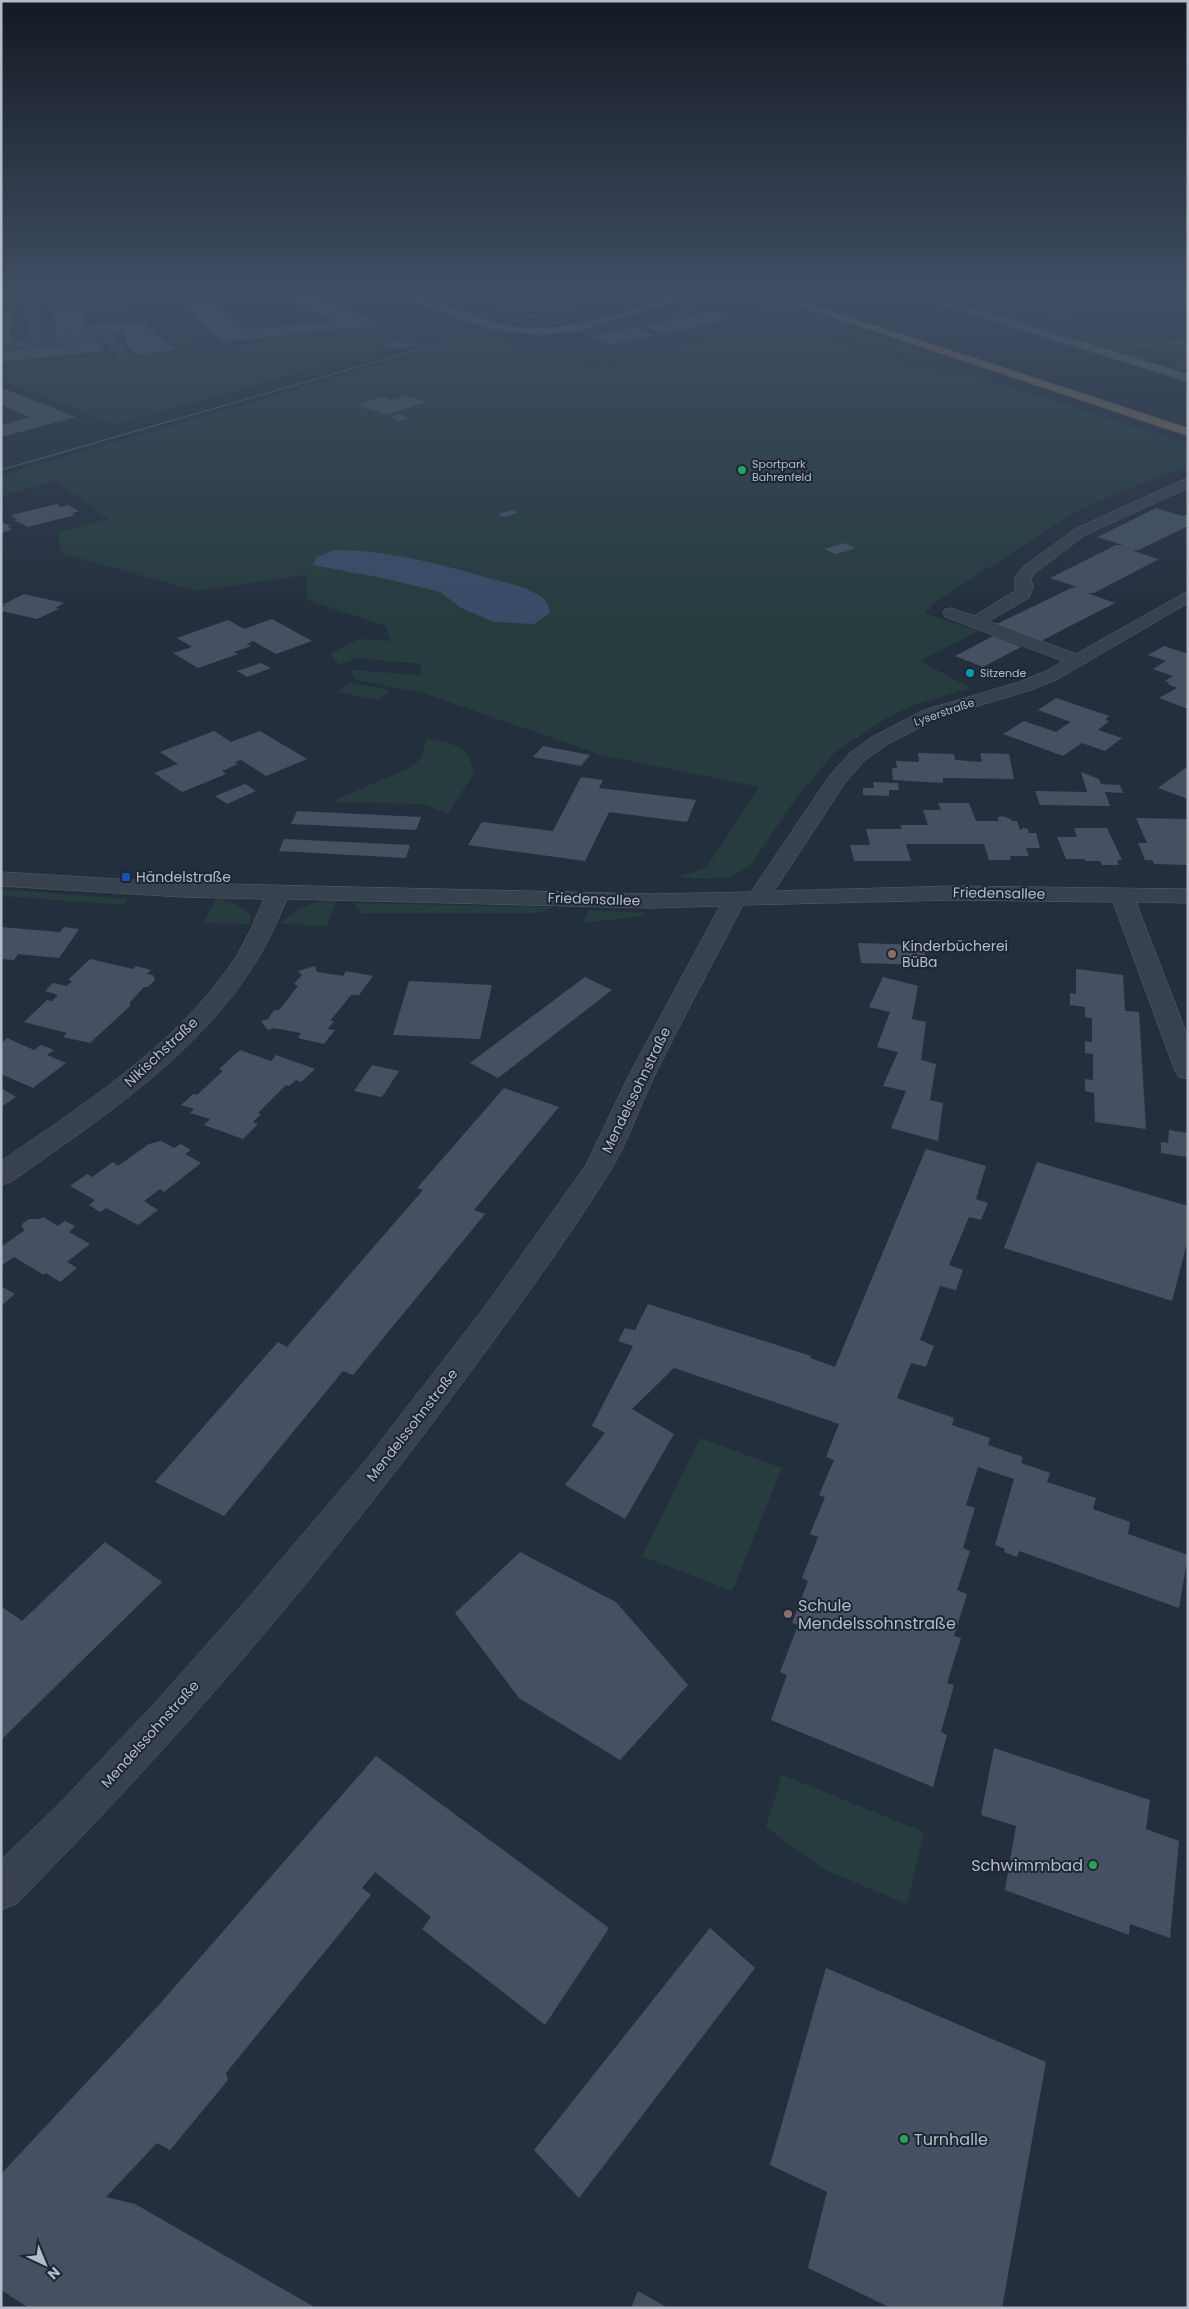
<svg xmlns="http://www.w3.org/2000/svg" width="1189" height="2309" viewBox="0 0 1189 2309" font-family="Poppins,sans-serif">
  <rect width="100%" height="100%" fill="#242f3e"/>
  <g fill="#263c3f">
    <polygon points="550,293 591,293 494,321 475,316 528,303 536,297"/>
    <polygon points="716,293 748,293 951,359 919,359"/>
    <polygon points="917,293 1135,293 1188,302 1188,361 1150,361 1129,358"/>
    <polygon points="117,298 136,320 98,323 92,303 80,303 79,301"/>
    <polygon points="439,320 461,327 116,424 1,380 1,364 97,354 111,359 392,328"/>
    <polygon points="783,324 925,369 962,371 1188,444 1188,472 1178,469 1082,508 934,603 925,613 979,631 920,661 970,688 911,706 890,716 835,752 797,797 750,866 730,877 706,879 678,877 707,867 759,787 601,755 423,693 356,680 350,670 421,675 421,664 356,658 339,665 330,653 360,639 391,641 385,626 307,600 306,575 195,591 61,553 58,532 109,519 55,481 1,496 1,475 234,408 476,335 483,338 489,336 506,343 602,366 625,361 617,358"/>
    <polygon points="189,334 200,347 179,350 169,337"/>
    <polygon points="349,682 390,690 379,700 338,692"/>
    <path d="M426 739C452 743 469 745 474 773L448 813 421 804 331 802 409 768 422 758Z"/>
    <polygon points="1,889 127,899 123,905 1,896"/>
    <path d="M216 899C230 900 239 905 250 914V924L203 923Z"/>
    <path d="M325 901 336 902 327 926 281 924C294 911 306 903 325 901Z"/>
    <polygon points="354,903 553,907 538,913 361,913"/>
    <polygon points="589,910 643,913 643,916 583,923"/>
    <polygon points="700,1438 782,1468 732,1591 642,1556"/>
    <polygon points="782,1775 924,1832 907,1904 823,1869 766,1827"/>
  </g>
  <path fill="#394c67" d="M334 550C387 550 437 563 488 578 504 582 524 586 538 595 546 599 549 605 550 613L534 624 494 622 461 608 440 592 387 579 313 565 317 557Z"/>
  <g fill="#455162">
    <polygon points="48,293 109,293 110,295 48,300"/>
    <polygon points="158,293 245,293 245,294 167,303"/>
    <polygon points="304,293 317,295 357,314 352,315 358,317 363,316 382,325 221,342 186,306 214,302 217,305 221,305 231,318 236,317 241,323 237,323 244,330 335,321 282,297"/>
    <polygon points="441,293 473,293 479,295 457,299"/>
    <polygon points="18,294 18,301 1,303 1,295"/>
    <polygon points="86,305 86,310 82,310 84,326 145,322 156,336 160,336 164,342 168,341 175,350 136,355 124,340 128,340 121,332 56,336 53,307"/>
    <polygon points="15,309 14,314 11,314 12,325 9,338 13,337 13,343 1,344 1,310"/>
    <polygon points="689,309 697,311 678,315 670,313"/>
    <polygon points="713,311 735,318 664,334 642,326"/>
    <polygon points="1055,313 1067,313 1067,318 1054,317"/>
    <polygon points="635,327 656,335 610,345 589,337"/>
    <polygon points="1178,339 1188,342 1178,346 1168,343"/>
    <polygon points="400,341 411,345 394,349 383,346"/>
    <polygon points="98,342 103,351 1,362 1,352"/>
    <polygon points="1144,342 1152,345 1138,347 1130,343"/>
    <polygon points="1,388 20,395 76,417 1,437 1,425 30,417 1,405"/>
    <polygon points="406,396 426,402 387,415 357,405 383,397 392,400"/>
    <polygon points="399,414 409,418 399,421 390,417"/>
    <polygon points="57,504 61,507 68,505 79,511 72,513 75,515 28,527 14,520 18,520 11,515"/>
    <polygon points="1156,508 1183,516 1188,514 1188,526 1139,550 1133,551 1159,559 1094,593 1087,593 1115,603 1041,641 997,624 1071,588 1077,587 1050,578 1116,545 1123,545 1097,537"/>
    <polygon points="513,510 518,513 504,517 498,514"/>
    <polygon points="1,522 11,526 8,527 12,530 1,533"/>
    <polygon points="844,543 856,548 836,554 824,549"/>
    <polygon points="24,594 64,603 55,608 59,609 37,619 1,611 1,608 5,605 2,605"/>
    <polygon points="272,619 312,641 276,654 253,641 247,644 251,646 234,652 238,654 198,668 173,653 192,647 177,638 228,620 244,629"/>
    <polygon points="993,636 1021,647 983,667 955,656"/>
    <polygon points="1164,646 1188,654 1188,709 1159,698 1177,688 1167,684 1170,683 1165,681 1173,676 1153,669 1166,661 1148,655"/>
    <polygon points="261,663 271,668 247,677 237,671"/>
    <polygon points="1056,698 1109,716 1105,720 1109,721 1098,730 1122,738 1105,751 1082,743 1063,756 1003,734 1024,721 1056,732 1063,727 1071,722 1038,710"/>
    <polygon points="214,731 231,742 260,731 307,759 266,776 241,760 235,762 238,764 222,771 226,774 182,792 154,773 178,764 160,752"/>
    <polygon points="543,746 590,755 581,766 533,757"/>
    <polygon points="918,753 954,754 955,760 982,762 980,753 1009,754 1014,779 943,778 943,783 893,780 892,768 897,768 896,761 919,762"/>
    <polygon points="1188,766 1188,799 1158,788"/>
    <polygon points="1081,772 1099,779 1101,784 1120,785 1123,793 1105,792 1110,806 1040,805 1035,791 1087,792"/>
    <polygon points="581,777 603,780 599,788 696,800 687,822 609,812 585,861 468,845 482,822 553,831"/>
    <polygon points="873,782 898,783 899,790 889,790 889,796 863,795 863,788 874,788"/>
    <polygon points="245,784 256,791 227,804 215,796"/>
    <polygon points="938,803 969,803 976,821 999,821 997,818 1002,816 1009,818 1012,821 1017,821 1020,830 1023,828 1028,829 1029,833 1036,833 1040,848 1026,848 1029,856 1010,856 1011,860 989,860 984,844 906,844 911,861 854,861 850,845 870,845 866,829 902,829 900,825 928,825 923,810 941,810"/>
    <polygon points="297,811 421,817 416,830 291,824"/>
    <polygon points="1136,818 1188,819 1188,865 1154,864 1152,860 1145,860 1138,843 1147,843"/>
    <polygon points="1074,828 1107,828 1122,860 1117,860 1119,865 1102,865 1100,861 1086,861 1084,859 1066,859 1057,837 1077,837"/>
    <polygon points="284,839 410,845 406,858 279,851"/>
    <polygon points="1,927 60,932 64,927 79,929 59,958 18,954 14,960 1,959"/>
    <polygon points="858,943 923,945 927,965 861,963"/>
    <polygon points="90,959 133,969 136,966 151,970 147,974 153,975 155,980 148,987 144,987 130,1002 130,1006 90,1043 63,1037 67,1033 24,1022 47,1000 52,1001 58,995 45,991 53,983 67,986 72,981 68,980"/>
    <polygon points="315,966 317,972 343,976 346,971 373,976 359,995 351,995 330,1021 334,1021 328,1029 335,1030 324,1044 298,1038 301,1033 274,1028 268,1030 261,1021 268,1019 274,1010 279,1010 298,986 294,984 302,975 298,971"/>
    <polygon points="1076,969 1123,975 1125,1011 1139,1012 1146,1129 1095,1122 1094,1093 1085,1091 1085,1079 1093,1080 1093,1054 1085,1053 1085,1041 1092,1042 1092,1018 1085,1017 1085,1007 1070,1005 1070,993 1076,994"/>
    <polygon points="585,977 612,990 498,1078 470,1063"/>
    <polygon points="883,977 918,986 912,1019 926,1022 921,1060 936,1064 930,1100 943,1103 938,1141 891,1128 906,1091 883,1086 898,1052 877,1047 890,1012 869,1007"/>
    <polygon points="409,981 492,985 480,1039 393,1035"/>
    <polygon points="7,1038 34,1050 41,1045 54,1050 47,1055 66,1063 33,1088 1,1074 1,1043"/>
    <polygon points="240,1050 271,1061 276,1055 315,1069 301,1082 296,1080 289,1086 286,1085 258,1113 261,1114 253,1122 258,1124 243,1139 204,1125 210,1119 190,1113 194,1109 181,1105 193,1094 197,1095 223,1071 219,1069"/>
    <polygon points="372,1065 399,1071 382,1097 354,1091"/>
    <polygon points="1,1088 16,1097 1,1107"/>
    <polygon points="504,1088 559,1107 474,1210 485,1214 353,1375 343,1371 224,1516 155,1482 278,1342 287,1347 423,1190 417,1188"/>
    <polygon points="1169,1130 1188,1133 1188,1157 1161,1153 1161,1142 1168,1143"/>
    <polygon points="161,1141 174,1148 181,1144 191,1150 185,1154 201,1163 164,1192 160,1189 144,1201 158,1210 138,1225 106,1208 100,1212 89,1205 95,1200 70,1186 87,1174 92,1177 113,1162 118,1166 149,1144"/>
    <polygon points="926,1149 986,1166 976,1199 988,1203 981,1220 969,1217 949,1265 963,1270 956,1290 940,1286 920,1340 934,1346 926,1367 911,1363 897,1398 954,1418 952,1425 990,1438 988,1445 1023,1457 1021,1463 1050,1473 1047,1482 1096,1498 1093,1509 1130,1522 1128,1534 1188,1555 1179,1608 1019,1551 1017,1557 1004,1552 1005,1549 995,1545 1014,1479 978,1467 966,1505 975,1508 963,1548 970,1551 957,1590 967,1594 954,1636 961,1638 947,1683 954,1685 941,1732 947,1735 933,1787 771,1720 787,1675 780,1672 798,1625 792,1623 808,1581 802,1578 818,1537 810,1534 825,1497 819,1495 834,1460 826,1457 839,1424 674,1368 632,1409 674,1434 625,1519 565,1485 605,1433 592,1426 633,1346 618,1341 625,1328 635,1330 648,1304 811,1356 810,1358 835,1367"/>
    <polygon points="1037,1162 1188,1206 1188,1239 1172,1301 1004,1248"/>
    <polygon points="43,1217 58,1226 65,1221 75,1226 69,1232 90,1244 67,1262 77,1268 60,1282 46,1273 44,1275 14,1257 1,1266 1,1247 25,1230 22,1227 22,1224 29,1219 40,1219"/>
    <polygon points="1,1286 15,1294 1,1306"/>
    <polygon points="105,1542 162,1582 1,1740 1,1606 22,1621"/>
    <polygon points="520,1552 616,1602 688,1685 620,1760 519,1698 455,1613"/>
    <polygon points="994,1748 1150,1800 1146,1829 1179,1841 1170,1938 1130,1924 1129,1935 1005,1890 1016,1826 981,1815"/>
    <polygon points="376,1756 609,1928 545,2025 422,1929 431,1917 375,1872 362,1888 371,1895 226,2073 228,2080 170,2150 157,2143 106,2197 135,2204 316,2308 29,2308 1,2290 1,2174 158,2006"/>
    <polygon points="710,1928 755,1968 579,2198 534,2150"/>
    <polygon points="826,1968 1046,2062 1002,2308 891,2308 808,2268 827,2192 770,2165"/>
    <polygon points="638,2291 668,2308 631,2308"/>
  </g>
  <g fill="none" stroke-linecap="round" stroke-linejoin="round">
    <defs>
      <g id="minor">
        <polygon points="28,293 38,293 40,339 107,333 111,334 128,354 122,358 118,357 104,340 1,350 1,343 28,341"/>
        <polygon points="1145,293 1169,293 1188,297 1188,303 1150,296"/>
        <polygon points="1188,361 1188,369 1177,368 1175,365 1177,362"/>
        <path d="M1188 478V488L1085 535 1035 573 1031 578 1033 587 1029 598 989 621 1076 654 1188 591V603L1058 679 1031 690 938 718 886 745 864 761 845 783 774 891 954 886 1188 889V903L1136 902 1188 1037V1079L1179 1077 1175 1071 1113 902 954 900 743 905C713 963 682 1019 654 1077 639 1108 627 1144 609 1173 560 1251 505 1325 451 1398 318 1577 173 1746 16 1904L1 1910V1860L60 1803 154 1704 251 1595 366 1460 484 1308 586 1165 628 1077 720 906 651 908 287 899C278 919 270 939 259 957 201 1054 101 1118 11 1182L1 1185V1161C86 1103 178 1044 236 957 247 939 256 918 264 899L183 897 1 886V872L183 883 651 894 751 892 830 775 850 753 872 737 924 710 1019 682 1046 671 1063 661 945 617 943 613 945 609 951 608 974 616 1015 591V577L1023 567 1075 529Z"/>
      </g>
      <g id="major">
        <path d="M396 293C431 293 467 317 502 325 564 338 626 310 685 293H702L578 331 540 335 497 330 451 316Z"/>
        <polygon points="904,293 921,293 1188,374 1188,382"/>
      </g>
      <polygon id="highway" points="760,293 776,293 1188,428 1188,436"/>
    </defs>
    <use href="#minor" stroke="#565f6c" stroke-width="1"/>
    <use href="#major" stroke="#414a57" stroke-width="1"/>
    <use href="#highway" stroke="#434c59" stroke-width="1"/>
    <use href="#minor" fill="#38414e" fill-rule="evenodd"/>
    <use href="#major" fill="#56606e" fill-rule="evenodd"/>
    <use href="#highway" fill="#746855" fill-rule="evenodd"/>
    <polyline stroke="#5a6575" stroke-width="1" points="1,470 614,293"/>
  </g>
  <linearGradient id="sky" x2="0" y2="1"><stop stop-color="#141a22"/><stop offset="0.47" stop-color="#3f4d63"/><stop offset="1" stop-color="#3f4d63" stop-opacity="0"/></linearGradient>
  <rect width="1189" height="617" fill="url(#sky)"/>
  <g fill="#2e9e5b" stroke="#1d2633" stroke-width="2">
    <circle cx="742" cy="470" r="5"/>
    <circle cx="1093" cy="1865" r="5"/>
    <circle cx="904" cy="2139" r="5"/>
  </g>
  <circle fill="#0f9aa8" stroke="#1d2633" stroke-width="2" cx="970" cy="673" r="5"/>
  <rect fill="#1a4fb4" stroke="#1d2633" stroke-width="2" x="121" y="872" width="10" height="10" rx="2.5"/>
  <g fill="#8d6e63" stroke="#1d2633" stroke-width="2">
    <circle cx="892" cy="954" r="5"/>
    <circle cx="788" cy="1614" r="5"/>
  </g>
  <g text-anchor="middle" dominant-baseline="central" stroke-width="4" stroke-linejoin="round" paint-order="stroke">
    <g font-size="11" fill="#b4bcc9" stroke="#1d2633" text-anchor="start">
      <text x="752" y="464">Sportpark<tspan x="752" dy="13">Bahrenfeld</tspan></text>
      <text x="980" y="673">Sitzende</text>
    </g>
    <g font-size="11" fill="#b4bcc9" stroke="#1d2633">
      <text transform="translate(944 712) rotate(-19)">Lyserstraße</text>
    </g>
    <g font-size="14" fill="#b4bcc9" stroke="#1d2633" text-anchor="start">
      <text x="136" y="877">Händelstraße</text>
      <text x="902" y="946">Kinderbücherei<tspan x="902" dy="16">BüBa</tspan></text>
    </g>
    <g font-size="14" fill="#b4bcc9" stroke="#1d2633">
      <text transform="translate(999 893) rotate(1)">Friedensallee</text>
      <text transform="translate(594 899) rotate(2)">Friedensallee</text>
      <text transform="translate(161 1052) rotate(-43)">Nikischstraße</text>
      <text transform="translate(636 1090) rotate(-64)">Mendelssohnstraße</text>
      <text transform="translate(412 1425) rotate(-52)">Mendelssohnstraße</text>
      <text transform="translate(150 1734) rotate(-48)">Mendelssohnstraße</text>
    </g>
    <g font-size="16" fill="#b4bcc9" stroke="#1d2633" text-anchor="start">
      <text x="798" y="1605">Schule<tspan x="798" dy="18">Mendelssohnstraße</tspan></text>
      <text x="1083" y="1865" text-anchor="end">Schwimmbad</text>
      <text x="914" y="2139">Turnhalle</text>
    </g>
  </g>
  <rect width="1189" height="2309" fill="none" stroke="#b4bcc9" stroke-width="5"/>
  <g transform="translate(45 2264) rotate(136)" stroke="#1d2633" stroke-width="4" paint-order="stroke">
  <path d="M0-4L9 19L0 12L-9 19Z" fill="#b4bcc9"/>
  <text y="-8" font-size="14" font-weight="bold" text-anchor="middle" fill="#b4bcc9">N</text>
  </g>
</svg>
